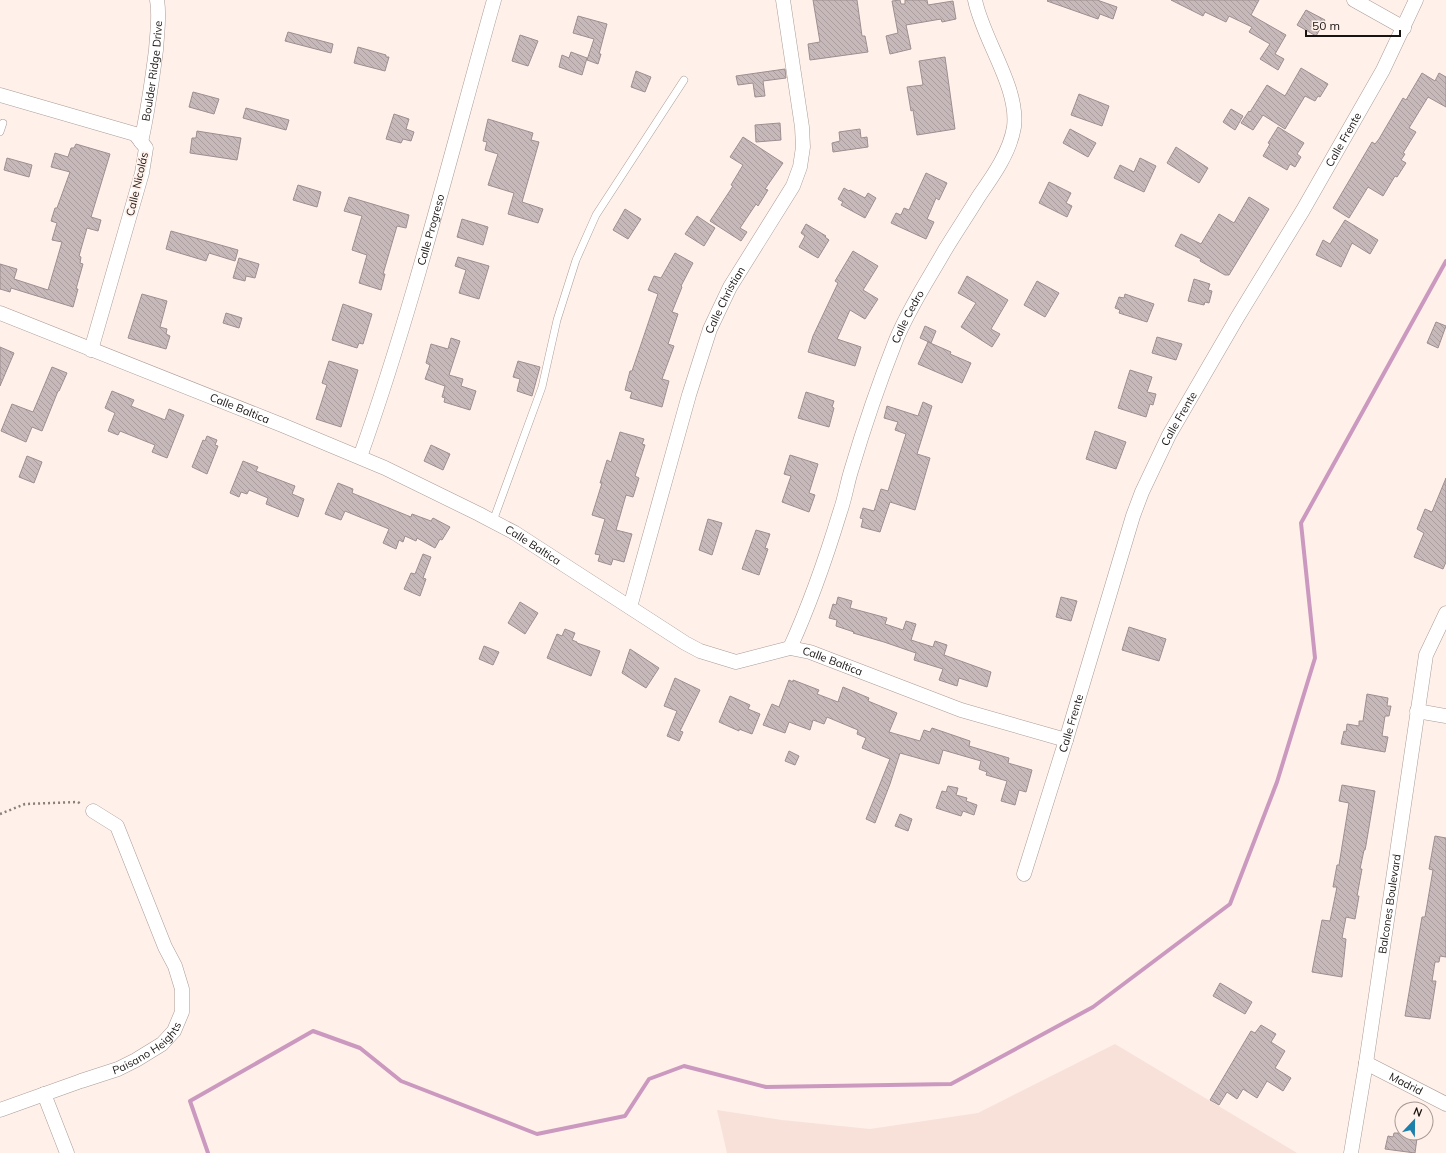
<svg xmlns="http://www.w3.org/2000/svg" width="1446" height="1153" viewBox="0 0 1446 1153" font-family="Mulish,sans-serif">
  <defs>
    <pattern id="building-back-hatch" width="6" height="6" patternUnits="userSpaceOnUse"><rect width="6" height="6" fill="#c7b8ba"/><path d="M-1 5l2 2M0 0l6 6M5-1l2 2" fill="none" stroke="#aa9d9f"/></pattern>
  </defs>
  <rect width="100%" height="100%" fill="#fff0ea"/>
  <polygon fill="#f8e1d8" points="1115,1044 1297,1153 727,1153 717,1110 782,1120 870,1129 978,1113"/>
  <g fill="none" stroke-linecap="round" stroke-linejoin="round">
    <polyline stroke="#cb99bf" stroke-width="4" points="208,1153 190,1101 313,1031 360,1048 401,1081 537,1134 625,1116 649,1079 684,1066 766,1087 951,1084 1093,1007 1230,904 1277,782 1315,658 1301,523 1446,261"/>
  </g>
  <g fill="url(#building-back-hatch)" stroke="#9d8e90">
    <polygon points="813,0 857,0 862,36 865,36 868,52 810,60 808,44 820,42"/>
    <polygon points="900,0 901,4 905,4 905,0 927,0 928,5 953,1 956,19 942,22 941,19 906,25 911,49 890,54 886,36 898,33 892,1"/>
    <polygon points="1048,0 1097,0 1117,7 1113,19 1100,14 1098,19 1047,1"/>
    <polygon points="1171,0 1259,0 1251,15 1286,35 1275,54 1284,59 1278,70 1260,59 1270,44 1249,32 1252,27 1229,16 1226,22 1205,12 1203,16"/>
    <polygon points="1306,10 1325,20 1316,36 1297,25"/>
    <polygon points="578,16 607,24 599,54 601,54 598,64 587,60 594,39 573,33"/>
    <polygon points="288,32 333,44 331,53 285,41"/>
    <polygon points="520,35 538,41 528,66 512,61"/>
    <polygon points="358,47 386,55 386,57 389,57 385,71 354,63"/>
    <polygon points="571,52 587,58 582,75 559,67 562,55 569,58"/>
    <polygon points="945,57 955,129 917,135 913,110 911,111 907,87 923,85 919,61"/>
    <polygon points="1301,68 1328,84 1320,97 1318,96 1315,101 1305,96 1285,129 1263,115 1253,130 1241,123 1249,111 1250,112 1267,85 1285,96"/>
    <polygon points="785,69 786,78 763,81 765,96 755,97 753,83 738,85 736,76"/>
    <polygon points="636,71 651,77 645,92 631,87"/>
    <polygon points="1422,73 1435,81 1439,73 1446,77 1446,107 1428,97 1409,128 1416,132 1403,153 1405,154 1401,160 1406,163 1397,177 1395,176 1383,196 1368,187 1349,218 1333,208 1372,142 1375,144 1379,139 1403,98 1406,100"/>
    <polygon points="193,92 219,99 214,114 189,107"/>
    <polygon points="1079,94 1109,106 1102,126 1071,115"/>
    <polygon points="246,108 289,120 286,130 243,118"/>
    <polygon points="1231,109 1243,116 1235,130 1223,122"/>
    <polygon points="394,114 409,119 406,129 414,132 411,141 403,139 401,143 386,139"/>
    <polygon points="488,119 533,133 531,140 539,142 522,202 543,209 538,223 508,214 514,193 488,185 498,154 485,150 487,142 483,141"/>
    <polygon points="780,123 781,140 756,142 755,125"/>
    <polygon points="1278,127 1304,143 1297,154 1301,157 1295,167 1290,164 1287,170 1263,156 1270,144 1268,143"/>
    <polygon points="860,129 861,138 867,137 868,147 833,152 832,143 840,141 839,132"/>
    <polygon points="1070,129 1096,143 1088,157 1063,143"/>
    <polygon points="197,131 241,138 237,160 190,153 192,138 196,138"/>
    <polygon points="743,137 783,163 765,189 768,190 758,206 756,204 740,228 747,232 741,241 710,221 733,186 731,185 743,165 730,157"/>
    <polygon points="76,144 110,154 91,217 101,220 98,231 87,228 79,256 81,257 80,263 83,264 76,289 78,289 73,307 11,288 10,292 0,289 0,264 17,269 14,279 48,290 62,242 52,240 57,223 51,221 55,208 57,208 70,172 51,167 55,153 68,157 71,148 74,148"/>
    <polygon points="1176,147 1208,168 1199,183 1167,163"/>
    <polygon points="7,158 32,165 29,177 4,170"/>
    <polygon points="1140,158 1156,166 1144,192 1114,178 1120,165 1134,172"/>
    <polygon points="926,173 947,183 939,200 936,198 927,219 934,222 926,239 891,223 896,213 901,215 904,208 909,210"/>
    <polygon points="1049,182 1071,193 1066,203 1072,206 1067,217 1039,203"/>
    <polygon points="298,185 321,192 317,207 293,200"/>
    <polygon points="844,188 849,191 850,190 865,198 868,193 876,198 865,218 841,205 843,202 838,199"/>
    <polygon points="349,197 409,215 406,228 397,226 383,274 385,274 381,290 359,283 367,255 352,250 362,216 344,211"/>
    <polygon points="1249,197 1269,209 1229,275 1225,275 1200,261 1201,259 1175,246 1181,234 1201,244 1219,214 1234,223"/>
    <polygon points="625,209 641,219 628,239 613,230"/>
    <polygon points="697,216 715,228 704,246 685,234"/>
    <polygon points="462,219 488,227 483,245 457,237"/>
    <polygon points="1345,220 1378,240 1370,254 1352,243 1341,267 1316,255 1323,240 1330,244"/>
    <polygon points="806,224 826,236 825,237 829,240 818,258 799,247 805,236 801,233"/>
    <polygon points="171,231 238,250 235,261 209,253 206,261 166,249"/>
    <polygon points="853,251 878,266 863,290 878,299 865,319 850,310 837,339 861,347 855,366 808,352 813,336 838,283 835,281"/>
    <polygon points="675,253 693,263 681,286 682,287 672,312 678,314 668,344 674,346 662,379 669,381 662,407 630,398 632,392 625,390 630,371 632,371 658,294 648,290 654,276 661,278"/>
    <polygon points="458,257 489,266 479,299 459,293 466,270 455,266"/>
    <polygon points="239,258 259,264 255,278 246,276 245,281 233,278"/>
    <polygon points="967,276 1008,300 991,329 1000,334 992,347 961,327 976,303 958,293"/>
    <polygon points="1194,279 1210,284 1208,290 1212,291 1209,303 1205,302 1204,305 1188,301"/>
    <polygon points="1037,281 1059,293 1045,317 1024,305"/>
    <polygon points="142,294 167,301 160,327 167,329 166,334 170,336 166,349 128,338"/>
    <polygon points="1125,294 1154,304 1147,322 1119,313 1120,310 1115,308 1119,297 1124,298"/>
    <polygon points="343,304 372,314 363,344 359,343 357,348 332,340"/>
    <polygon points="226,313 242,318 239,328 223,323"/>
    <polygon points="1436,322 1446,326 1438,348 1427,343"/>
    <polygon points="925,326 936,331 931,343 920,338"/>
    <polygon points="1157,337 1182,344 1176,360 1152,353"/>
    <polygon points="451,338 460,341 449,375 463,379 461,386 476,391 470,410 444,402 445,398 442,397 445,386 425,379 430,365 426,363 431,344 448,349"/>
    <polygon points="928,342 951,352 950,354 971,363 962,383 918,364"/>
    <polygon points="0,347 14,353 0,386"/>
    <polygon points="329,361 358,370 341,427 316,419 327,385 322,383"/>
    <polygon points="518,361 540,367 532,396 517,391 520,379 513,377"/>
    <polygon points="52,367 67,373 59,391 58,391 42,431 32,427 26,442 1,431 12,404 33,412"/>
    <polygon points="1130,370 1152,377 1147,392 1156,394 1153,405 1150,404 1146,417 1118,408"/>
    <polygon points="112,391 134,400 131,406 165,420 169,409 184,415 167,458 152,452 155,445 120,431 118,435 108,431 115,413 105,408"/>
    <polygon points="806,392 834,401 832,407 834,408 829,427 798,418"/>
    <polygon points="923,402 932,406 917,454 930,458 915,510 890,502 880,532 861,527 863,519 860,518 863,508 874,511 881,489 888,491 906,434 895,430 898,422 884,418 887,406 918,416"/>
    <polygon points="1095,431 1126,442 1116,469 1086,459"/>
    <polygon points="620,432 644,439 642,444 645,445 635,476 639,478 633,497 626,495 616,530 632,534 624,562 613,559 611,565 598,561 600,555 595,554 605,519 592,515 602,483 600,483 607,460 611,462"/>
    <polygon points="207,436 217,440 215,445 218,446 207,474 192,467 203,440 205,441"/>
    <polygon points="431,445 450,454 443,470 424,461"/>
    <polygon points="790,455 818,464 809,493 815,495 809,512 782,502 791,476 784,474"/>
    <polygon points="27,456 42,462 34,483 19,477"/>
    <polygon points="243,461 258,467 256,471 295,486 292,494 304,499 298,517 266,504 268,498 249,490 247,494 241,492 239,497 230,493"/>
    <polygon points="1446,478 1446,562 1443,569 1414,557 1424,533 1417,529 1425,509 1432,512"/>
    <polygon points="338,483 353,489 352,493 411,517 412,514 431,521 433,518 450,527 442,540 440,539 435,548 417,538 416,541 405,536 403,542 399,540 396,549 383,543 389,529 345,511 341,520 325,514"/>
    <polygon points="708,519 722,523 712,555 699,550"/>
    <polygon points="756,530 770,534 765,548 768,549 759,575 742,569"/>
    <polygon points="423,554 431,557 423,578 426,579 420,596 404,589 411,573 415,574"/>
    <polygon points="838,597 852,601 850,608 887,618 885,624 903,630 906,621 916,624 911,640 933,647 935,641 947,645 944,655 991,672 987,687 959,678 957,686 939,680 943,669 914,660 916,653 884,642 853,633 854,632 836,626 837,620 829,618 833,604 836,605"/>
    <polygon points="1061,597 1077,601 1071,621 1056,617"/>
    <polygon points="520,602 538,613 525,634 508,623"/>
    <polygon points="1129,627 1166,639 1159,661 1122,650"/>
    <polygon points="565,629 575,633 572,640 577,642 577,643 600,651 591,676 547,658 557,634 562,636"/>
    <polygon points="484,646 499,652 493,665 479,659"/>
    <polygon points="630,649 659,668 646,688 622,673"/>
    <polygon points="675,678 700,690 680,731 683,732 679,741 667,736 677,711 664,706"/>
    <polygon points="789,680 793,682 793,680 819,690 817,694 838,702 843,687 869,698 868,701 897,713 889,732 920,741 924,730 930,732 932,728 970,741 969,746 1009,758 1008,763 1032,770 1026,792 1019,790 1015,805 1001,801 1007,781 986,775 987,772 979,769 981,761 943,750 939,764 900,753 890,784 875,823 866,819 890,759 862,748 866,738 857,734 858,730 827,717 824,724 813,720 810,730 789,722 785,733 763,725 772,704 779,707"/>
    <polygon points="1367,694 1388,698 1387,706 1391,706 1389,716 1385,716 1382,736 1388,737 1385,752 1341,744 1344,731 1346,732 1347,724 1359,726 1359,721 1363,721"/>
    <polygon points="730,696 750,705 748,709 760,714 752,734 739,729 739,731 719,722"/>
    <polygon points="789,751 799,756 795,765 785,761"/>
    <polygon points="1342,785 1375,791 1366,845 1365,850 1364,850 1360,869 1362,869 1357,896 1359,896 1355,919 1346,917 1342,938 1346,939 1342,977 1312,972 1322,920 1330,921 1337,887 1333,887 1337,865 1339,865 1349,803 1339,801"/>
    <polygon points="948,786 958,788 956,795 967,798 966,801 977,805 974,815 963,811 961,816 936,808 942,791 946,792"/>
    <polygon points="900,814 912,819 908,831 895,826"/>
    <polygon points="1435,836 1446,838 1446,957 1440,956 1439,962 1435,962 1432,981 1436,981 1430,1019 1405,1016 1422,917 1425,917 1433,870 1429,869"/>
    <polygon points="1220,983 1252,1002 1245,1014 1213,996"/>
    <polygon points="1261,1025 1276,1034 1271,1042 1285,1051 1275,1068 1291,1078 1283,1091 1267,1081 1257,1098 1243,1089 1237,1099 1227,1092 1219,1105 1210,1100 1251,1031 1255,1033"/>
    <polygon points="1394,1133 1415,1133 1414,1137 1417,1138 1415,1153 1385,1149 1388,1136 1393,1137"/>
  </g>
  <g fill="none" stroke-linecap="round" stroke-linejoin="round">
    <defs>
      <g id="lane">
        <polyline points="0,132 3,123"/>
        <polyline points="493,521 542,387 557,320 576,260 596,215 684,80"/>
      </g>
      <g id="street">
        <polyline points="1354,0 1404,28"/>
        <polyline points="0,95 135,134 146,148 142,173 91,350"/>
        <path id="s1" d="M141 142C148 111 152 81 156 50 157 33 160 16 157 0"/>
        <path id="s2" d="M0 313 282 425 385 468 479 514 515 533 685 643 700 651 736 662 790 648 810 652 961 710 1066 740"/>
        <path id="s3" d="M360 457C413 308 451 153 494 0"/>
        <path id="s4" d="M630 607 689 395 710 329 730 287 793 186 800 167 803 147 802 127 783 0"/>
        <path id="s5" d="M790 648C810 604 826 558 840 512 845 498 847 484 851 471 864 427 879 383 896 340 909 308 928 280 945 250 956 232 968 214 979 196 993 176 1010 152 1014 127 1019 87 983 40 975 0"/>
        <polyline points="1417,711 1446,716"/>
        <path id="s6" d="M1024 874 1066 740 1133 516 1142 492 1169 435 1237 318 1303 210 1383 70 1416 0"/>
        <path id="s7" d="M1366 1063 1446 1104"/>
        <polyline points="44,1094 67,1153"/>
        <path id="s8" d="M0 1110 81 1081 118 1069 136 1060 162 1044 174 1031 182 1012V989L175 966 165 947 117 826 93 811"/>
        <path id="s9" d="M1351 1153 1366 1063 1426 655 1446 613"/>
      </g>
    </defs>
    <use href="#lane" stroke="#a99c96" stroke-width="8"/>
    <use href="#street" stroke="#a99c96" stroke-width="15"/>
    <polyline stroke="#897f7b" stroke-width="2.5" stroke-dasharray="2 3" stroke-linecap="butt" points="0,814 25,804 78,802 82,805"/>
    <use href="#lane" stroke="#fff" stroke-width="7"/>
    <use href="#street" stroke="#fff" stroke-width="14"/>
  </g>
  <g text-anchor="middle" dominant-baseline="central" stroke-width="3.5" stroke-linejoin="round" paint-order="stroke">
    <g font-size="11" fill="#181412" stroke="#fff0ea">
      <text stroke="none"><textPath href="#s1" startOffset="72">Boulder Ridge Drive</textPath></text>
      <text stroke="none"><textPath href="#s6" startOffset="806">Calle Frente</textPath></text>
      <text transform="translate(137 184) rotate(-77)">Calle Nicolás</text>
      <text stroke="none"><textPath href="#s3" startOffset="238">Calle Progreso</textPath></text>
      <text stroke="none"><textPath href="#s4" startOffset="322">Calle Christian</textPath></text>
      <text stroke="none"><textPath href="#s5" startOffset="352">Calle Cedro</textPath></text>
      <text stroke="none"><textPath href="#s2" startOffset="258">Calle Baltica</textPath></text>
      <text stroke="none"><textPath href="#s6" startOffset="482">Calle Frente</textPath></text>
      <text stroke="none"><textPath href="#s2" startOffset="582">Calle Baltica</textPath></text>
      <text stroke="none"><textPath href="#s2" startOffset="918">Calle Baltica</textPath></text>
      <text stroke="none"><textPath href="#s6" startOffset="158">Calle Frente</textPath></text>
      <text stroke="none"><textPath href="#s9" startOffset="252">Balcones Boulevard</textPath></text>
      <text stroke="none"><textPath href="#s8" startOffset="161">Paisano Heights</textPath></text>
      <text stroke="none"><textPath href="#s7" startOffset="45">Madrid</textPath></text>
    </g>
  </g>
  <g transform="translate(1414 1121) rotate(22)"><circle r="19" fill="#fff0ea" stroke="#a39894"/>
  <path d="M0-3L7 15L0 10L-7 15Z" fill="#1c80ab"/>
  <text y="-6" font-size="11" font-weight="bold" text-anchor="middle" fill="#181412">N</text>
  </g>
  <path d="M1306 30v6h94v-6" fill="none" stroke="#181412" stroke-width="2"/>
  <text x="1312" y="30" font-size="12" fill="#181412" stroke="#fff0ea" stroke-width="3" paint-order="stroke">50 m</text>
</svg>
